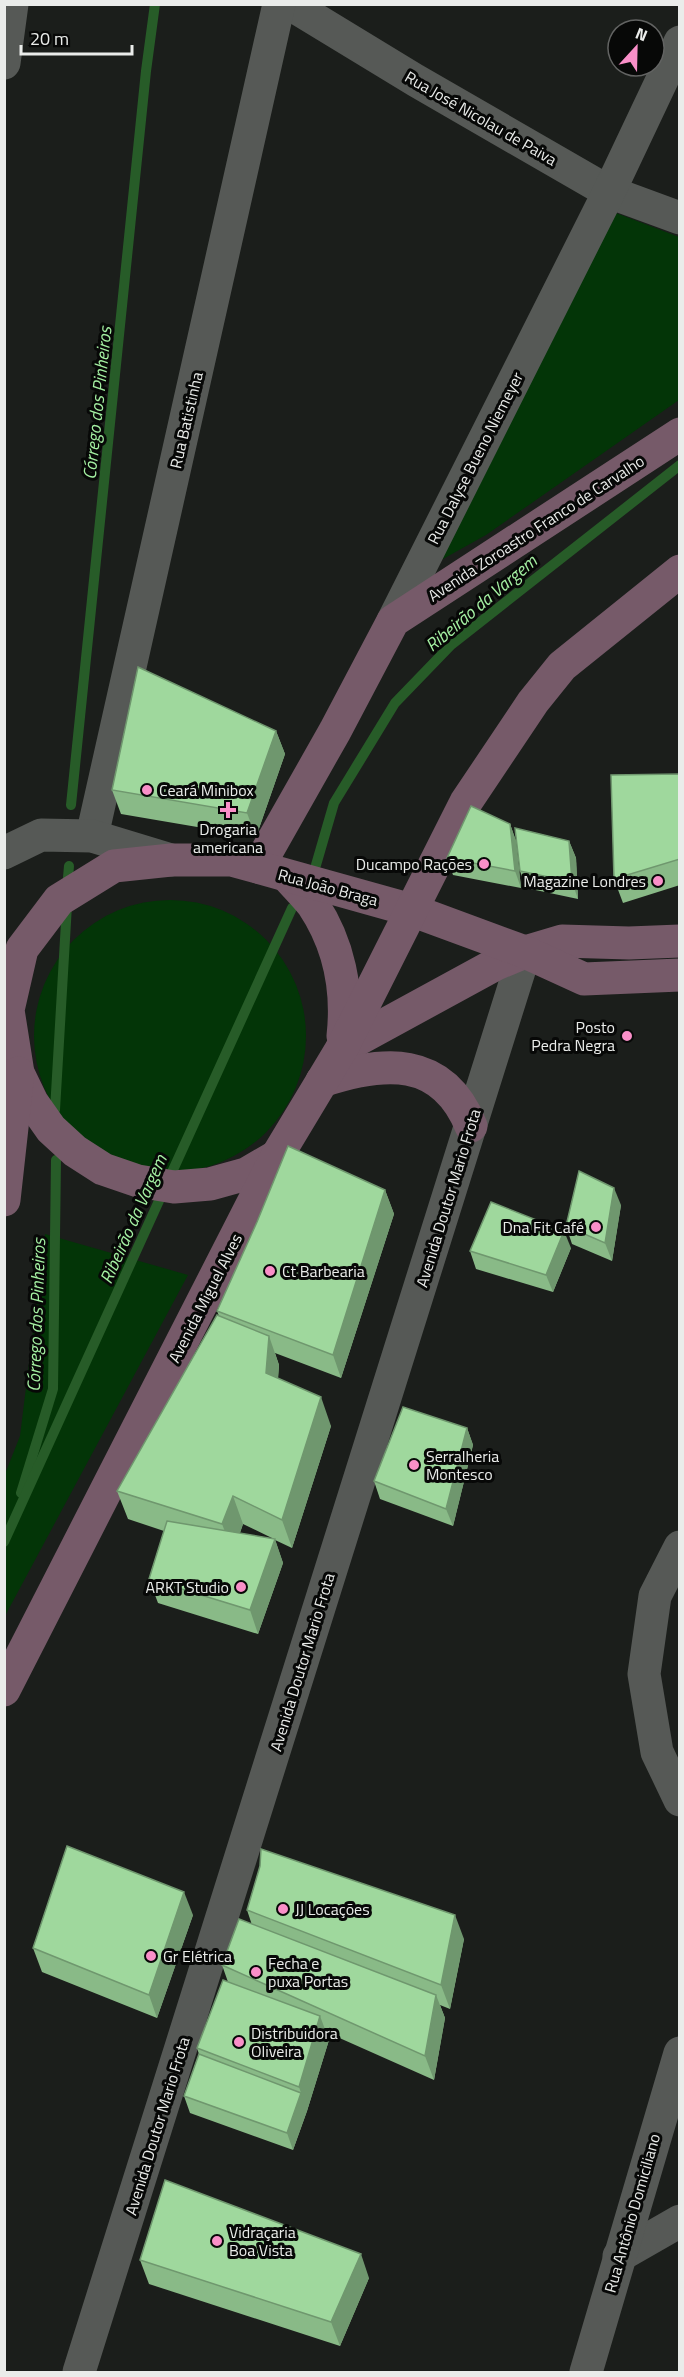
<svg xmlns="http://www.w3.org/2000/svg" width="684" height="2377" viewBox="0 0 684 2377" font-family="'Titillium Web',sans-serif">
  <rect width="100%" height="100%" fill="#1b1e1b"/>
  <g fill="#033507">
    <polygon points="616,213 679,237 679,400 486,535 434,564"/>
    <circle cx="170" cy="1036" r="136"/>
    <polygon points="45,1234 188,1275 5,1616 5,1474 20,1436"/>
  </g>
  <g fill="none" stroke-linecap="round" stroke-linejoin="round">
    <g stroke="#275c28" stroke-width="10">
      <polyline points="71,805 146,71 155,4"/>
      <polyline points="316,865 334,803 395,703 451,645 680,465"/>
      <polyline points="67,889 69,866"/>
      <polyline points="55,1110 67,905"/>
      <polyline points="21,1493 53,1389 56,1160"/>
      <polyline points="4,1542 292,908"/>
    </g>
    <g stroke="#565956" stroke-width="33">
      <polyline points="290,4 415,80 609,192 680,218"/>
      <polyline points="4,63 12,4"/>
      <polyline points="393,621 609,192 680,42"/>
      <polyline points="92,836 279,4"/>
      <polyline points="4,853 41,835 92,836 171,860"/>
      <polyline points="680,1547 655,1596 644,1674 657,1752 680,1800"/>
      <polyline points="619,2256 680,2221"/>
      <polyline points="79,2372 525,952"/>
      <polyline points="586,2372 680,2053"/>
    </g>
    <g stroke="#765a69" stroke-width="33">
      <polyline points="258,867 335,731 393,621 680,434"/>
      <path d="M288 877C296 886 305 895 313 905 339 944 348 990 343 1036"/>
      <polyline points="342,1048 496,964 525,952 562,941 629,943 680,941"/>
      <path d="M322 1081C383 1061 442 1055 471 1126"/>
      <polyline points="277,1156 246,1174 210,1184 174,1187 138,1181 103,1169 75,1151 51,1129 32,1102 18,1073 8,1010 22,949 59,900 114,866 171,860 232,860 411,910 525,952 584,979 680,975"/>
      <polyline points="4,1200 18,1073"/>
      <polyline points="4,1690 277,1156 342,1048 466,802 533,702 562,666 680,571"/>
    </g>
  </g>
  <g fill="#89ba87" fill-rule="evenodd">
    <polygon points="276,731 285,754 256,837 121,814 112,790"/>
    <polygon points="680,774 680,885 623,903 614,879"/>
    <polygon points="510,824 516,841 521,888 453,875 447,858"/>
    <polygon points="569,841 576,858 578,899 526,888 520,871"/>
    <path d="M385 1190 394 1214 341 1378 275 1353 279 1365 278 1379 331 1426 292 1548 275 1540 283 1563 258 1634 158 1603 149 1579 164 1531 128 1519 117 1491 219 1316 217 1311ZM243 1524 274 1539 240 1533Z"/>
    <polygon points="621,1205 612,1261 572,1244 566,1226"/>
    <polygon points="571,1248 553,1292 476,1269 470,1251"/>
    <polygon points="467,1428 473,1445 453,1526 380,1499 374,1481"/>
    <polygon points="247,1910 464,1939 450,2009 440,2005 445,2018 434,2080 326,2032 329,2040 307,2111 293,2150 190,2113 184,2096 199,2054 197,2048 228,1982 222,1965 252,1925"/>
    <polygon points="193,1915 157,2018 42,1972 33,1948"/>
    <polygon points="140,2260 369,2278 340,2346 149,2284"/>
  </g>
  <g fill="#6f976e">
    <polygon points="276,731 285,754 256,837 247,813"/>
    <polygon points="510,824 516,841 521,888 515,871"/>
    <polygon points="569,841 576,858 578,899 572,882"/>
    <polygon points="614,1188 621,1205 612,1261 605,1243"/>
    <polygon points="385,1190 394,1214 341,1378 333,1355"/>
    <polygon points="564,1231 571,1248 553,1292 546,1275"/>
    <polygon points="269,1336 279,1365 276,1402 266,1373"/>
    <polygon points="321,1397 331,1426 292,1548 282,1520"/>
    <polygon points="467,1428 473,1445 453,1526 446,1509"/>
    <polygon points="233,1496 243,1524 233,1552 222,1524"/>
    <polygon points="275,1539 283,1563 258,1634 250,1610"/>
    <polygon points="184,1892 193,1915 157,2018 149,1995"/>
    <polygon points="455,1915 464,1939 450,2009 441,1985"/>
    <polygon points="436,1995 445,2018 434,2080 425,2056"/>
    <polygon points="320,2016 329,2040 307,2111 293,2150 287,2133 301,2093 299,2087"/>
    <polygon points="361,2254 369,2278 340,2346 331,2322"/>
  </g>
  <g fill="#9fd89d" stroke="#6f976e" stroke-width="1.5">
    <polygon points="138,667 276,731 247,813 112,790"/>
    <polygon points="680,774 680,859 614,879 611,775"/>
    <polygon points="471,806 510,824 515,871 447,858"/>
    <polygon points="515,828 569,841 572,882 520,871"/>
    <polygon points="288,1146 385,1190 333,1355 217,1311 257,1222"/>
    <polygon points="579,1171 614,1188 605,1243 566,1226"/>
    <polygon points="491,1202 564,1231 546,1275 470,1251"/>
    <polygon points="217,1315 269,1336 266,1373 321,1397 282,1520 233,1496 222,1524 117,1491"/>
    <polygon points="403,1407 467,1428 446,1509 374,1481"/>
    <polygon points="167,1521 275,1539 250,1610 149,1579"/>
    <polygon points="67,1846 184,1892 149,1995 33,1948"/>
    <polygon points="261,1849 455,1915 441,1985 247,1910 260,1866"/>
    <polygon points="239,1919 436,1995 425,2056 222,1965"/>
    <polygon points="223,1980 320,2016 299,2087 197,2048"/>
    <polygon points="199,2054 301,2093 287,2133 184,2096"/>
    <polygon points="165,2180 361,2254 331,2322 140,2260"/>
  </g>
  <g fill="#f98fc8" stroke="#070807" stroke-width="2">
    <circle cx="147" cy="790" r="6"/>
    <path d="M225 801h6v6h6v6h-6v6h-6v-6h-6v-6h6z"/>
    <circle cx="484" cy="864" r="6"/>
    <circle cx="658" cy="881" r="6"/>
    <circle cx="627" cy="1036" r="6"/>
    <circle cx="596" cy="1227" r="6"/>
    <circle cx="270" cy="1271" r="6"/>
    <circle cx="414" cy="1465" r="6"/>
    <circle cx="241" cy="1587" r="6"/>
    <circle cx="283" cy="1909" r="6"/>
    <circle cx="151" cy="1956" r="6"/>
    <circle cx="256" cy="1972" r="6"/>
    <circle cx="239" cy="2042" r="6"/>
    <circle cx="217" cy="2241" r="6"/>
  </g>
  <g text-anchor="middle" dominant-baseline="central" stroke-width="6" stroke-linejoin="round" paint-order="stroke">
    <g font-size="16" fill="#eaecea" stroke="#070807">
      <text transform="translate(481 118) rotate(30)">Rua José Nicolau de Paiva</text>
      <text transform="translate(186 420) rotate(-77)">Rua Batistinha</text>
      <text transform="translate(475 458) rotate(-63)">Rua Dalyse Bueno Niemeyer</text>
      <text transform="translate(536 528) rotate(-33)">Avenida Zoroastro Franco de Carvalho</text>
      <text transform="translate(328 887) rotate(15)">Rua João Braga</text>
      <text transform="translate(448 1198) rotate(-73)">Avenida Doutor Mario Frota</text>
      <text transform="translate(205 1298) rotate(-63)">Avenida Miguel Alves</text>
      <text transform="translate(302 1662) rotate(-73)">Avenida Doutor Mario Frota</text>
      <text transform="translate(157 2126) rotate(-73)">Avenida Doutor Mario Frota</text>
      <text transform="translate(632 2213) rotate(-74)">Rua Antônio Domiciliano</text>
    </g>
    <g font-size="16" fill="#eaecea" stroke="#070807" text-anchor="start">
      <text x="159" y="790">Ceará Minibox</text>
      <text x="228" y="829" text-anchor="middle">Drogaria<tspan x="228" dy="18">americana</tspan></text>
      <text x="472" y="864" text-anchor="end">Ducampo Rações</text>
      <text x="646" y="881" text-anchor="end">Magazine Londres</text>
      <text x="615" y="1027" text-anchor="end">Posto<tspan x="615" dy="18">Pedra Negra</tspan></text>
      <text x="584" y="1227" text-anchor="end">Dna Fit Café</text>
      <text x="282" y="1271">Ct Barbearia</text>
      <text x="426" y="1456">Serralheria<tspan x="426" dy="18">Montesco</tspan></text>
      <text x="229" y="1587" text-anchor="end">ARKT Studio</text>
      <text x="295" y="1909">JJ Locações</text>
      <text x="163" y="1956">Gr Elétrica</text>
      <text x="268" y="1963">Fecha e<tspan x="268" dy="18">puxa Portas</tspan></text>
      <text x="251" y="2033">Distribuidora<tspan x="251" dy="18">Oliveira</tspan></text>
      <text x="229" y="2232">Vidraçaria<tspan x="229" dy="18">Boa Vista</tspan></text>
    </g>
    <g font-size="18" font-style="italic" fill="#a5f1a3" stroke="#070807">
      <text transform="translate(97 403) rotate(-84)">Córrego dos Pinheiros</text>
      <text transform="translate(481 603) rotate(-40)">Ribeirão da Vargem</text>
      <text transform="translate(133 1219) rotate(-66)">Ribeirão da Vargem</text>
      <text transform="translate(36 1315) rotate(-88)">Córrego dos Pinheiros</text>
    </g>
  </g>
  <rect width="684" height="2377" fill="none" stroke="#eaecea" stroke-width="12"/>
  <g transform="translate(636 48) rotate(22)"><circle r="28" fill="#070807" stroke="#626362" stroke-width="1.5"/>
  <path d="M0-4.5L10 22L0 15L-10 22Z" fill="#f98fc8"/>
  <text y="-9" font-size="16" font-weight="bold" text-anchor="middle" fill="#eaecea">N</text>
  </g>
  <path d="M21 45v9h111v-9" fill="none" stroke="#eaecea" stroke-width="3"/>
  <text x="30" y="45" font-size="18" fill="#eaecea" stroke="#070807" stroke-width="4.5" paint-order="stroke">20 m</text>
</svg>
